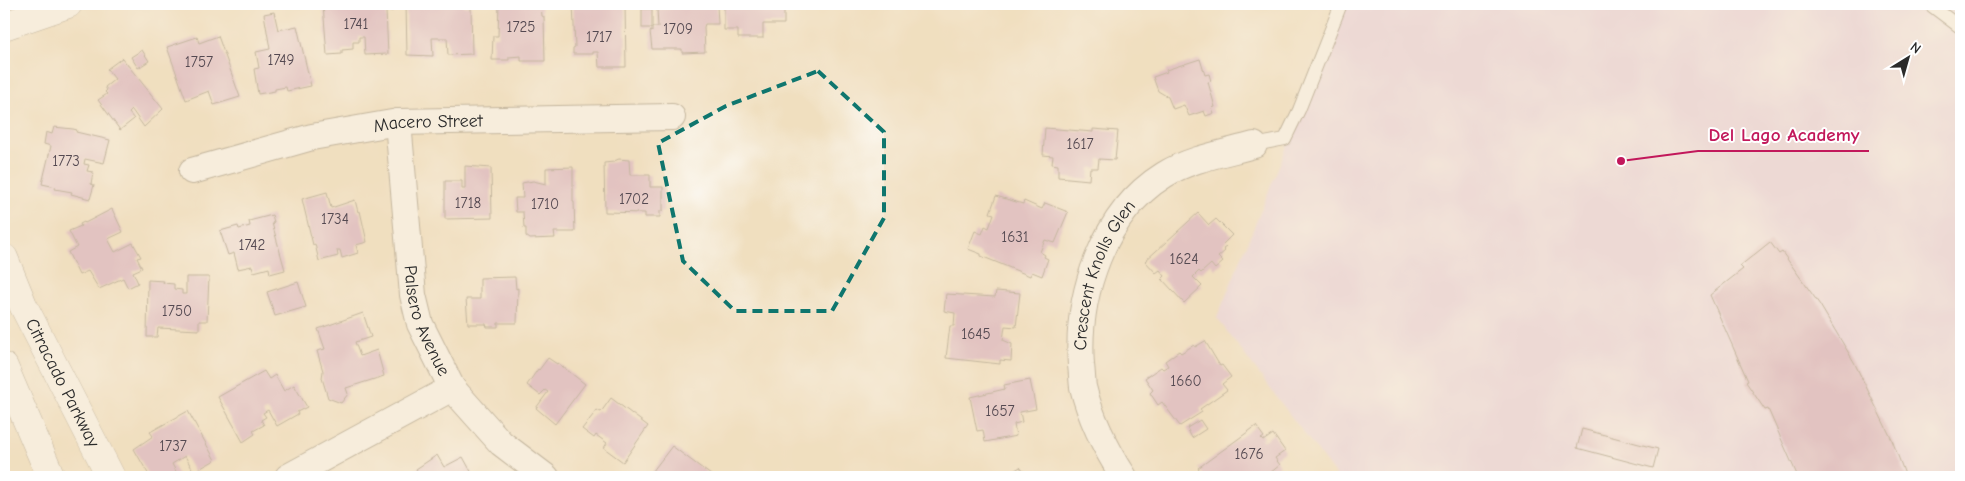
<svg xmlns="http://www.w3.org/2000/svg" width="1965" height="481" viewBox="0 0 1965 481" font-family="'Comic Neue',sans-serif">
  <rect width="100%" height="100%" fill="#fff"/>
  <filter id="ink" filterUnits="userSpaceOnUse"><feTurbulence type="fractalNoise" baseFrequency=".02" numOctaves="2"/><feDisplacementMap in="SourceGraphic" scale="10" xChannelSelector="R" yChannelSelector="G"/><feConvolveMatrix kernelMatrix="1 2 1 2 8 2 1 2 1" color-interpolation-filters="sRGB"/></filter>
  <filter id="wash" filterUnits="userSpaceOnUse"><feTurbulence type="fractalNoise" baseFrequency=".0096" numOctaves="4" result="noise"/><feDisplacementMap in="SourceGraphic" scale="20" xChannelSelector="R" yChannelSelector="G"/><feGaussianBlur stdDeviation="1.12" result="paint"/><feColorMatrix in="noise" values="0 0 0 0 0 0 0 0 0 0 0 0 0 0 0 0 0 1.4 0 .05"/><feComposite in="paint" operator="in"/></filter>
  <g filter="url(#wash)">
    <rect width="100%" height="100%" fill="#f0dfbf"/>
    <polygon fill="#e8d2ee" points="1345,4 1961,4 1961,477 1337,477 1217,318"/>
    <g id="blocks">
      <g fill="#d1a3c3">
        <polygon points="340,4 392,4 393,11 386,11 388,54 365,55 364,37 359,37 359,42 353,42 353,49 342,50 342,54 327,55 323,5"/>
        <polygon points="406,4 463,4 463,6 471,6 472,54 448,55 447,38 432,38 433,56 407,55"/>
        <polygon points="499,4 541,4 542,16 544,17 545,61 521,61 521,56 509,57 509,60 492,60 493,36 498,36"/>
        <polygon points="573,4 625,4 626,67 599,67 598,52 593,52 593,54 573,54 573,48 575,47"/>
        <polygon points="670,4 717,5 718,24 705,24 704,27 705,52 682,53 682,49 652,49 650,31 652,32 652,27 658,27 657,9 670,9"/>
        <polygon points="724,4 784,4 784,24 763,24 763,38 738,38 738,30 724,30"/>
        <rect x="642" y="9" width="10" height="19"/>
        <polygon points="274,12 278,30 297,26 311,86 287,91 286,87 275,89 275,91 258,94 254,69 259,68 256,52 270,49 264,14"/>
        <polygon points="218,36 240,97 214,105 209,91 186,100 167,47 197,37 199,43"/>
        <polygon points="142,50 149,61 138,68 131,57"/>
        <polygon points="122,58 163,109 144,127 132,110 129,113 134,119 120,130 98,100 107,94 105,92 107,90 105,87 115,79 107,69"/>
        <polygon points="1200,59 1205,75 1209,74 1211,81 1208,82 1215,107 1212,108 1214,113 1206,116 1204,111 1189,116 1184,105 1173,109 1168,97 1158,91 1153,77 1167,72 1166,70"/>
        <polygon points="54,127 73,129 77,130 76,132 110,140 104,163 85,159 84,164 89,165 87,171 93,172 91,184 94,185 90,199 71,194 72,192 55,189 56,187 42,184 51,146 44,144 46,132 52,134"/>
        <polygon points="1045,128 1093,132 1093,129 1118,131 1115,160 1099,159 1098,168 1090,168 1089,180 1058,177 1058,165 1052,164 1053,156 1043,155"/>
        <polygon points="619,159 629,160 630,175 650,175 650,187 663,187 663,211 660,211 660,217 645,217 645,213 605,212 604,163 614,162 614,161"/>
        <polygon points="465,166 491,168 492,218 445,219 445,181 462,181 462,189 465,189"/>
        <polygon points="573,167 573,202 574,202 575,232 554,232 555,238 530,239 526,236 526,228 524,228 523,212 516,212 515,198 523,198 522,183 533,181 546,184 546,168"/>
        <polygon points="327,192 331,208 355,200 358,212 360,211 367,242 356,245 358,253 342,258 340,250 337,250 338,256 319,261 315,244 313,245 302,199"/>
        <polygon points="996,196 1023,204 1024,201 1042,209 1045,203 1068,212 1055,243 1045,240 1040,252 1045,255 1044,257 1048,259 1042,276 1032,272 1030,276 981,256 981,254 968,249 975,231 982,234 985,226 989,228 994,214 990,213"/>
        <polygon points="112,209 123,232 108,239 115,252 133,243 141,257 137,258 142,268 133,272 138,283 128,288 123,278 99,289 88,271 79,275 68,252 77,247 69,231 81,226 80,224 84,222 85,223"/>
        <polygon points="1198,213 1209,225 1216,219 1232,235 1223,244 1226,247 1223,249 1225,251 1218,257 1223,262 1215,269 1211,264 1201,273 1199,271 1193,277 1202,286 1184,303 1162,279 1165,276 1160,270 1156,273 1145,261"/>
        <polygon points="272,215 274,222 272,223 285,270 270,274 269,268 254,272 252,266 238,269 234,253 228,255 220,231 238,226 239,229 250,226 249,221"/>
        <polygon points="1770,242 1779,254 1782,252 1820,305 1854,362 1892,440 1906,477 1798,477 1768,409 1765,410 1746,382 1748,381 1710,295 1743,269 1740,266"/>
        <polygon points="186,277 209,277 207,321 199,321 199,330 158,328 157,337 147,337 148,280 164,281 163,283 174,284 174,289 182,290 182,294 186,294"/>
        <polygon points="515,277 516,289 518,288 517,323 498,323 498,327 487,327 486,324 468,324 466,299 480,299 480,278"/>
        <polygon points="298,282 306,307 275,316 267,292"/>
        <polygon points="996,291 1020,293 1016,327 1005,326 1003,340 1012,344 1011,361 1000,360 1000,364 946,358 950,326 954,326 955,313 944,311 946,294 995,297"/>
        <polygon points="363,313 371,337 355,342 360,356 377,350 384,376 346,388 348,394 341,403 328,398 322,378 323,371 317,351 325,349 318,329"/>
        <polygon points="1205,341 1220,366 1222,365 1231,377 1222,384 1227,390 1200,409 1202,412 1180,426 1162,402 1158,405 1150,393 1153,390 1145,378 1161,367 1163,369 1168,366 1165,361 1179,351 1181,353 1194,345 1195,347"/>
        <polygon points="548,358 557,364 558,363 585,384 555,424 536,408 548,392 545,390 540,395 527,385 538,369 539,370"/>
        <polygon points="264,371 269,379 275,375 284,391 294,385 307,407 297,412 298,414 277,426 268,410 263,413 266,417 261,420 264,425 253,431 255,434 243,442 218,397"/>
        <polygon points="1030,380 1036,409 1020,412 1022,422 1014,424 1016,436 985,442 983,430 977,431 970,397 1005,389 1004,385"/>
        <polygon points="611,398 648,426 623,462 604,448 607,443 596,435 594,438 582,429 597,410 601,412"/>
        <polygon points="188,411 215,460 194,472 185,456 172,464 179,477 150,477 134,449 153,436 150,432"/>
        <polygon points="1200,420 1206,429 1192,438 1187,428"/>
        <polygon points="1256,426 1264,437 1261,439 1263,441 1273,434 1285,451 1275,458 1280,465 1270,473 1273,477 1205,477 1198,468"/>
        <polygon points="1582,429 1658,449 1653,468 1577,448"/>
        <polygon points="672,446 711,475 710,477 649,476"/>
        <polygon points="437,455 444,467 463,457 474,477 417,477 420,476 416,469"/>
        <polygon points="1020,467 1028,477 1005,477"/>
      </g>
    </g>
  </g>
  <g filter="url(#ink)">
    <use href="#blocks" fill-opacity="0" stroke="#8e8575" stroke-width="1"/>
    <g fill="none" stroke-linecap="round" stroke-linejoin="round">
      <defs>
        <g id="lane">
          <polyline points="1929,4 1961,28"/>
          <polyline points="1254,145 1285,139 1299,110 1341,4"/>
        </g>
        <g id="street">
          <path id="s1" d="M398 122 413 295 420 324 452 388 501 443 546 477"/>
          <path id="s2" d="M192 171 312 137 398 122 672 117"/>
          <polyline points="288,477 452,388"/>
          <path id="s3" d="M1124 477C1106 449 1091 420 1083 387 1082 380 1082 372 1081 365 1076 296 1103 213 1164 175 1189 159 1225 153 1254 145"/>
        </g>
        <g id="secondary">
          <path id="s4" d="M4 258 23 305 111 477"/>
          <polyline points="4,367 51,477"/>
        </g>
        <polyline id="primary" points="4,26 68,4"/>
      </defs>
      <use href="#lane" stroke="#8e8575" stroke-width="14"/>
      <use href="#street" stroke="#8e8575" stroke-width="28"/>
      <use href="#secondary" stroke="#8e8575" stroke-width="29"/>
      <use href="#primary" stroke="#8e8575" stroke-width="29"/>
      <use href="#lane" stroke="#fff" stroke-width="12"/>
      <use href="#street" stroke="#fff" stroke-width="26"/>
      <use href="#secondary" stroke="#fff" stroke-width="28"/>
      <use href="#primary" stroke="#fff" stroke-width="28"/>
    </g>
  </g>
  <path d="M0 0H1965V481H0ZM818 71 884 132V218L832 311H735L683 261 658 143 726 106Z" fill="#f0dfbf" fill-opacity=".55" fill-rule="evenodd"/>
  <path fill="none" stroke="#0f766e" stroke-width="4" stroke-dasharray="10 6" stroke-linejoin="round" d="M818 71 884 132V218L832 311H735L683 261 658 143 726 106Z"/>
  <g text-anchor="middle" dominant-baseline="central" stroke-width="4" stroke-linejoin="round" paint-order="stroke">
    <g font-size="15" fill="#544951">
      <text x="356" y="24">1741</text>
      <text x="521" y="27">1725</text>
      <text x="678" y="29">1709</text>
      <text x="599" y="37">1717</text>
      <text x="281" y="60">1749</text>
      <text x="199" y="62">1757</text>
      <text x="1080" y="144">1617</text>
      <text x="66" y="161">1773</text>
      <text x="634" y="199">1702</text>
      <text x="468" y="203">1718</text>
      <text x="545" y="204">1710</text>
      <text x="335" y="219">1734</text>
      <text x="1015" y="237">1631</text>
      <text x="252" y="245">1742</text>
      <text x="1184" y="259">1624</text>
      <text x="177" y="311">1750</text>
      <text x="976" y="334">1645</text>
      <text x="1186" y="381">1660</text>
      <text x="1000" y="411">1657</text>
      <text x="173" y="446">1737</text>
      <text x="1249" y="454">1676</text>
    </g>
    <g font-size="18" fill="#2b2b2b" stroke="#fff">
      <text stroke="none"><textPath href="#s2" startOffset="242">Macero Street</textPath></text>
      <text stroke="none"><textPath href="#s3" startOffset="216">Crescent Knolls Glen</textPath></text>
      <text stroke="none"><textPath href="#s1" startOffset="202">Palsero Avenue</textPath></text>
      <text stroke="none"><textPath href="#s4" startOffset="138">Citracado Parkway</textPath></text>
    </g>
  </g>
  <path fill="none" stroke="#c2185b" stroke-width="2" d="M1621 161L1698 151H1869"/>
  <circle fill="#c2185b" stroke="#fff" stroke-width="2" cx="1621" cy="161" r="5"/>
  <g font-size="19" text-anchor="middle" font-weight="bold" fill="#c2185b" stroke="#fff" stroke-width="4" stroke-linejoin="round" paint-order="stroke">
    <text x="1784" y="141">Del Lago Academy</text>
  </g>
  <rect width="1965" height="481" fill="none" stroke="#fff" stroke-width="20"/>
  <g transform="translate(1908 58) rotate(37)" stroke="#ffffff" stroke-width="4" paint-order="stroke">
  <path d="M0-4L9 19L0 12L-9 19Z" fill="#2b2b2b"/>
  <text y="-8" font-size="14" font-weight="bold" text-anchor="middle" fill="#2b2b2b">N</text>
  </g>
</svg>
